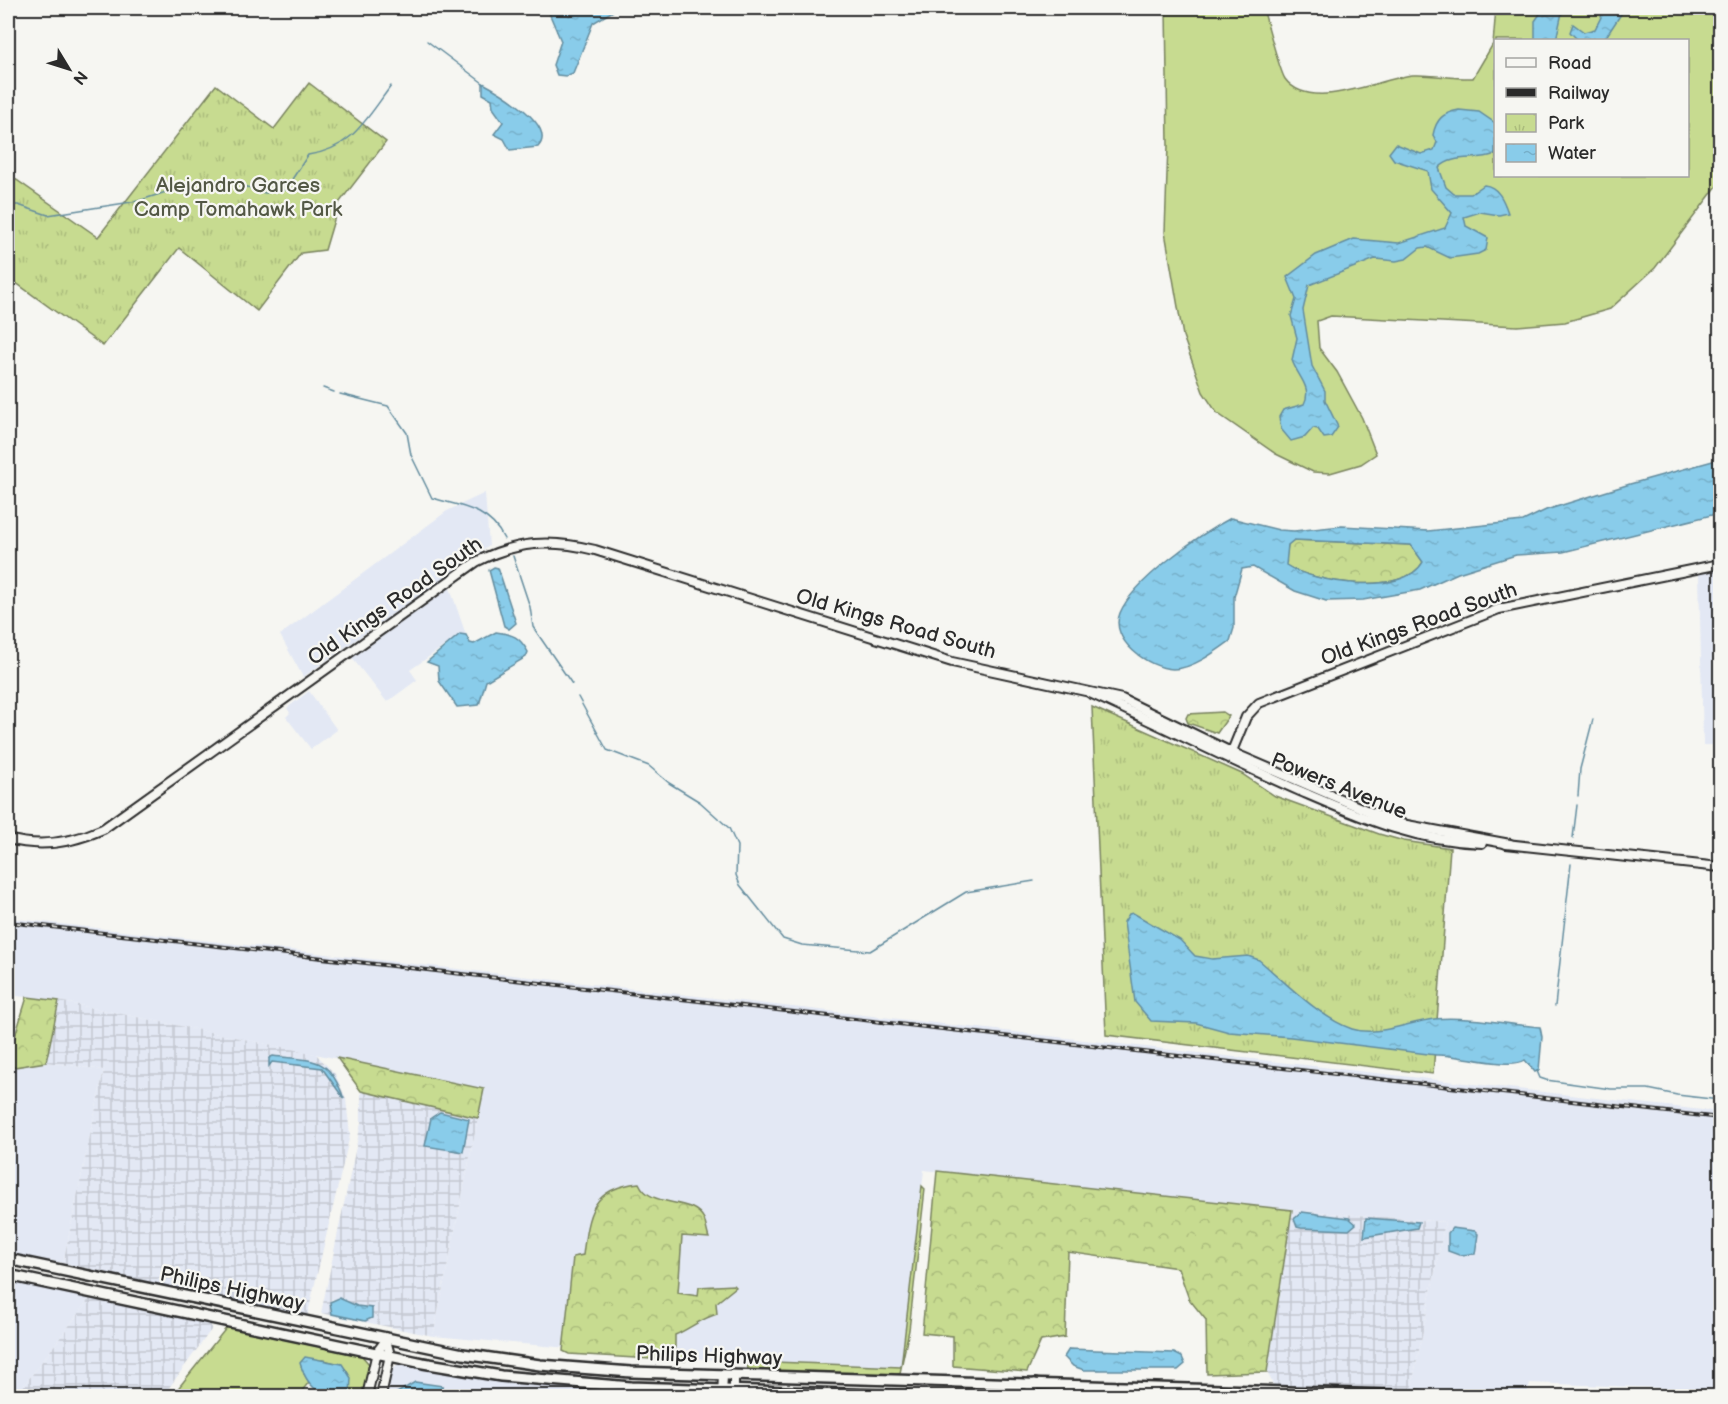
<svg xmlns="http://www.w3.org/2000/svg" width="1728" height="1404" viewBox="0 0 1728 1404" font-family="'Balsamiq Sans',sans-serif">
  <defs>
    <pattern id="industrial-grid" width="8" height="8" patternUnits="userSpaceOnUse" patternTransform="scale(1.5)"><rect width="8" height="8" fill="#e3e8f4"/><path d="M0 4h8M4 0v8" fill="none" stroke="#c3c7d1"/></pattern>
    <pattern id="forest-crowns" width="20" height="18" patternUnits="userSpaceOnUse" patternTransform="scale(1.5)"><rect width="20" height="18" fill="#c7db90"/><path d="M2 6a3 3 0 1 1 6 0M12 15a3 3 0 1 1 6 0" fill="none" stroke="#abbc7c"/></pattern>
    <pattern id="park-tufts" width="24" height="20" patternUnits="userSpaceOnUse" patternTransform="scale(1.5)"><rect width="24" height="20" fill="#c7db90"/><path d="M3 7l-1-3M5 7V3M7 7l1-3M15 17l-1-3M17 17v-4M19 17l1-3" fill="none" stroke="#abbc7c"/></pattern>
    <pattern id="water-ripples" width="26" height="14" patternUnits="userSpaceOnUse" patternTransform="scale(1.5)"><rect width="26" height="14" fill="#89ccea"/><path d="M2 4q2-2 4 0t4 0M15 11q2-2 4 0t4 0" fill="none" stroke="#76afc9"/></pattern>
  </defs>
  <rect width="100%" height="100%" fill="#f6f6f2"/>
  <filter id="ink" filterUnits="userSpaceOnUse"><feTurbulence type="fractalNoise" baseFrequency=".0167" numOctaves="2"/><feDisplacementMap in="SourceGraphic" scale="12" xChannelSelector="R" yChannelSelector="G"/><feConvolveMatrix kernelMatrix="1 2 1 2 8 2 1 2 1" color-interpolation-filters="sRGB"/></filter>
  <g filter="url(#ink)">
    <g fill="#e3e8f4">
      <polygon points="485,493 489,546 303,677 280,635 447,511"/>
      <polygon points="1720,570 1720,745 1703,745 1699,574"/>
      <polygon points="450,588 466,635 460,635 410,670 417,680 387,702 352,658"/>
      <polygon points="309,691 337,730 311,749 286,717 290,713 287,708"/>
      <polygon points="8,918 1720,1112 1720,1374 1717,1390 1530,1383 1527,1394 1411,1390 1445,1222 1292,1210 924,1170 901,1367 679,1358 433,1336 484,1089 59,1001 8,995"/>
      <polygon points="46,1062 104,1070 63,1263 8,1253 8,1068"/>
      <polygon points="8,1281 90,1298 16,1396 8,1396"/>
      <polygon points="398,1364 442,1372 657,1393 654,1396 386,1396 392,1371"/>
    </g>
    <g fill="url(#industrial-grid)" fill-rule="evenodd">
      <polygon points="59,1001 316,1054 335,1074 346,1099 350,1135 307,1317 63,1263 104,1070 46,1062"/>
      <path d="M361 1091 478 1118 433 1336 321 1313 361 1123ZM332 1299 357 1306 372 1309 365 1321 336 1315 331 1312 330 1302Z"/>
      <polygon points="1292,1210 1445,1222 1411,1390 1275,1388 1267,1372"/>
      <polygon points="90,1298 207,1321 211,1324 211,1330 163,1396 16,1396"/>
    </g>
    <g fill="#c7db90" stroke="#79835e" stroke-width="1.5" fill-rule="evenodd">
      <path d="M1166 8H1263C1266 19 1280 72 1285 79 1311 114 1380 78 1413 75 1433 74 1453 79 1473 78L1493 44 1496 8H1720V182L1655 268 1610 309 1565 322 1517 326 1331 316 1317 321 1319 348 1337 372 1362 418 1376 454 1361 464 1330 473 1313 472 1276 454 1217 413 1203 392 1183 336 1165 232 1168 145ZM1496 40H1688V176H1496Z"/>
      <polygon points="922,1186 925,1189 909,1330 900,1373 894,1376 748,1370 747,1361 901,1367"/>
      <path d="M227 1327 362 1356 369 1364 363 1396 350 1394C350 1370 348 1364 322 1360L304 1374 309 1382 298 1396H172Z"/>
    </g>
    <g fill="url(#forest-crowns)" stroke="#79835e" stroke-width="1.5">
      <path d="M1294 540 1411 545 1423 562C1404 597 1313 583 1285 565L1288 544Z"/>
      <polygon points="1223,712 1229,716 1217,733 1188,723 1186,718 1188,714"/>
      <polygon points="27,997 59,1001 46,1062 8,1068 8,1059"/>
      <polygon points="337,1058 484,1089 478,1118 361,1091"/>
      <polygon points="937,1171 1292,1210 1267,1372 1207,1374 1206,1320 1189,1299 1178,1268 1068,1252 1065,1337 1041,1341 1027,1372 953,1366 953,1336 922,1333"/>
      <path d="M639 1183C651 1210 691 1195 704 1219 706 1225 707 1233 709 1238L682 1236 678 1293 698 1296 699 1287 734 1285 736 1287 716 1303 717 1314C702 1318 689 1329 675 1335V1350L689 1353 685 1361 569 1354 563 1351 573 1257 583 1255C588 1214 591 1188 639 1183Z"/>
    </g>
    <g fill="url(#park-tufts)" stroke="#79835e" stroke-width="1.5">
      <polygon points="309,83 386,142 339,203 325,250 301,253 257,311 179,248 103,346 8,277 8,174 98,237 216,85 274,129"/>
      <polygon points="1092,707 1242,774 1275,796 1379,834 1404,841 1450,848 1433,1074 1106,1035"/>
    </g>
    <g fill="url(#water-ripples)" stroke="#638c9e" stroke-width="1.5" fill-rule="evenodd">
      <polygon points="547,8 618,8 593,23 573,73 566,76 557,75 553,65 561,41"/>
      <polygon points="1544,8 1563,8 1556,40 1535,40 1535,21"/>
      <polygon points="1602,8 1625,8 1604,40 1578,40 1570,32 1573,24 1584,32 1595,29 1602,15"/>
      <path d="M483 83C500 92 558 126 538 147L510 150 504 139 494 134 503 122 493 108 492 99 483 94Z"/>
      <path d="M1459 110 1479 112 1495 123V154C1478 162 1453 153 1439 168L1446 187 1454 194H1471L1484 185C1498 186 1504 201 1508 213L1499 215 1480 212 1464 217 1466 226 1488 238 1486 250 1478 254 1450 258 1427 247 1420 248 1406 259 1396 261 1375 259 1309 285 1303 310 1312 366 1325 391V400L1338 427 1331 437 1324 438 1318 429 1313 428 1305 437 1291 441 1281 429 1279 417 1283 410 1304 404C1313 387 1297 376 1292 360L1297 338 1291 316 1296 299 1287 277 1316 255 1354 239 1399 243 1445 228 1452 213 1431 189 1428 171 1394 160 1389 153 1396 144 1421 154 1434 150 1437 142 1433 135C1436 119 1443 113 1459 110Z"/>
      <path d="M1720 459V513L1563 552 1516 555 1458 573 1420 590 1363 600 1326 601 1295 591 1253 567 1242 569 1234 597V628L1230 641C1215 652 1192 669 1173 669 1148 668 1109 640 1120 613 1133 581 1200 534 1231 518L1279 530 1294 531 1342 526 1428 531 1523 521 1546 510 1630 484ZM1294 540 1411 545 1423 562C1404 597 1313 583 1286 565L1288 545Z"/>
      <polygon points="494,567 498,568 516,623 509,629 504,626 489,570"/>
      <path d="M496 632C513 634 520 637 528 652L526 657 486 681 479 705 457 707 439 681 438 666 427 662 460 634 466 635 470 643 474 644Z"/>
      <path d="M1133 913 1180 940 1195 956 1212 959 1248 956 1259 960C1285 982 1320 1018 1352 1029 1377 1037 1409 1022 1434 1019 1468 1016 1506 1024 1540 1027L1542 1037 1539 1070 1535 1072 1525 1060C1510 1070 1458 1054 1436 1055L1291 1037 1229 1032 1196 1023 1151 1021 1135 1002 1124 922 1129 914Z"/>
      <path d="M273 1056C313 1061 329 1055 344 1099L322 1068 272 1062 269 1066V1058Z"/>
      <polygon points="440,1112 469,1119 463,1152 425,1146 431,1118"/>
      <polygon points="1302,1212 1349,1218 1356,1224 1349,1230 1301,1228 1297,1227 1294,1219"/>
      <polygon points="1366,1218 1419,1222 1417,1228 1364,1237"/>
      <polygon points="1452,1228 1475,1231 1478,1234 1475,1254 1459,1255 1448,1251 1448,1233"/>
      <polygon points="339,1298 357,1306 372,1308 372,1318 365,1321 332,1314 330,1302"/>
      <polygon points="1069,1349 1174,1353 1182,1357 1185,1364 1178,1370 1084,1370 1073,1366 1064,1357"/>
      <path d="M305 1357 342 1364 351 1378 350 1394 354 1396C325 1397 309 1394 300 1363Z"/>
      <polygon points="415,1382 443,1386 435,1396 392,1396"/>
    </g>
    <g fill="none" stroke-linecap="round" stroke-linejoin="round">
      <g stroke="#638c9e" stroke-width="1.5">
        <polyline points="427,41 483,83"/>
        <path d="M8 205H18L48 215 138 201 200 181 225 180 265 193 285 190 308 155C352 149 366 119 391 86"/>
        <polyline points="323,388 334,392"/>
        <path d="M340 394 388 406 407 433 411 455 432 498C461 506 490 509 504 539"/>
        <polyline points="513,556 530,607 533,627 572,684"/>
        <polyline points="578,697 607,750 649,766 669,783 700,802 729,828 737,846 736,875 740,885 783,939 802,945 870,951 966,892 1034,881"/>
        <polyline points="1578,796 1580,769 1593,719"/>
        <polyline points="1573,838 1577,805"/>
        <polyline points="1555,1006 1571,864"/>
        <polyline points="1537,1071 1540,1078 1546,1080 1611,1089 1648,1089 1677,1095 1720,1100"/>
      </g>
      <defs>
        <g id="minor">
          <path d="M1090 693C1161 725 1229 760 1300 791 1363 818 1413 841 1482 843"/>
          <polyline points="1230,756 1246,717 1259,703 1499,609 1720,564"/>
          <path d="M8 839C41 848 72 843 103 829L476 562C517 541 551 539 595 550L952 662 1122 699 1231 752 1396 823 1510 844"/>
          <polyline points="1506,844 1720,867"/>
          <polyline points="367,1396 377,1352 386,1340"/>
          <polyline points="381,1396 390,1355 386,1340"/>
          <polyline points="722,1396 723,1375"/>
          <polyline points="734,1396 734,1375"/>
        </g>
        <g id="major">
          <polyline points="8,1259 463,1354 540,1365 631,1372 1420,1396"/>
          <polyline points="8,1275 423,1363 501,1376 631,1387 907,1396"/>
          <polyline points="1027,1396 1035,1384"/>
        </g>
      </defs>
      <use href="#minor" stroke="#2b2b2b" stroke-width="12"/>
      <use href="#major" stroke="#2b2b2b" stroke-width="14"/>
      <use href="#minor" stroke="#f6f6f2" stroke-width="8"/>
      <use href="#major" stroke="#f6f6f2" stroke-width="9"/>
      <defs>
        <polyline id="rail" points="8,922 1720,1118"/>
      </defs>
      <use href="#rail" stroke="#2b2b2b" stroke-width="4"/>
      <use href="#rail" stroke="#f6f6f2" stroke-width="1.5" stroke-dasharray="4.5" stroke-linecap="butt"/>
    </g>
  </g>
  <g text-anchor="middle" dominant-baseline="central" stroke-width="4.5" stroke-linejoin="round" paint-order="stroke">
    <g font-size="21" fill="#525744" stroke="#f6f6f2">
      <text x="238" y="185">Alejandro Garces<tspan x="238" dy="24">Camp Tomahawk Park</tspan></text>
    </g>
    <g font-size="21" fill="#2b2b2b" stroke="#f6f6f2">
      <text transform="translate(395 601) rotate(-35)">Old Kings Road South</text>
      <text transform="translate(896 624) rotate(16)">Old Kings Road South</text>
      <text transform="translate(1419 624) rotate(-20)">Old Kings Road South</text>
      <text transform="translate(1339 786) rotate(22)">Powers Avenue</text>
      <text transform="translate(232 1289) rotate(12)">Philips Highway</text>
      <text transform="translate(709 1356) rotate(2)">Philips Highway</text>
    </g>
  </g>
  <rect width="1728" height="1404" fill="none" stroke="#f6f6f2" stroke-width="30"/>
  <rect x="15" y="15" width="1698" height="1374" fill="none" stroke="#2b2b2b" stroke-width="2" filter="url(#ink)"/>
  <rect x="1494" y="39" width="195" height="138" fill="#f6f6f2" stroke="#a5a5a2" stroke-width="1.5"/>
  <rect x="1506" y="58" width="30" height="9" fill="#f6f6f2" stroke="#a5a5a2" stroke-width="1.5"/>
  <text x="1548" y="69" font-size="18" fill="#2b2b2b">Road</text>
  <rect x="1506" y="88" width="30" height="9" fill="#2b2b2b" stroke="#a5a5a2" stroke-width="1.5"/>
  <text x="1548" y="99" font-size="18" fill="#2b2b2b">Railway</text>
  <rect x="1506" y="114" width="30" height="18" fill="url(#park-tufts)" stroke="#a5a5a2" stroke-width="1.5"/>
  <text x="1548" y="129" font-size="18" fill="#2b2b2b">Park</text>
  <rect x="1506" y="144" width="30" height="18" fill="url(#water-ripples)" stroke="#a5a5a2" stroke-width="1.5"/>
  <text x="1548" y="159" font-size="18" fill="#2b2b2b">Water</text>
  <g transform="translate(69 69) rotate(128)" stroke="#f6f6f2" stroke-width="4.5" paint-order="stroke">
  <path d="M0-4.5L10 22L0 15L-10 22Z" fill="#2b2b2b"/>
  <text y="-9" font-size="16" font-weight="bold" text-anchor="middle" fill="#2b2b2b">N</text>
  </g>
</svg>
